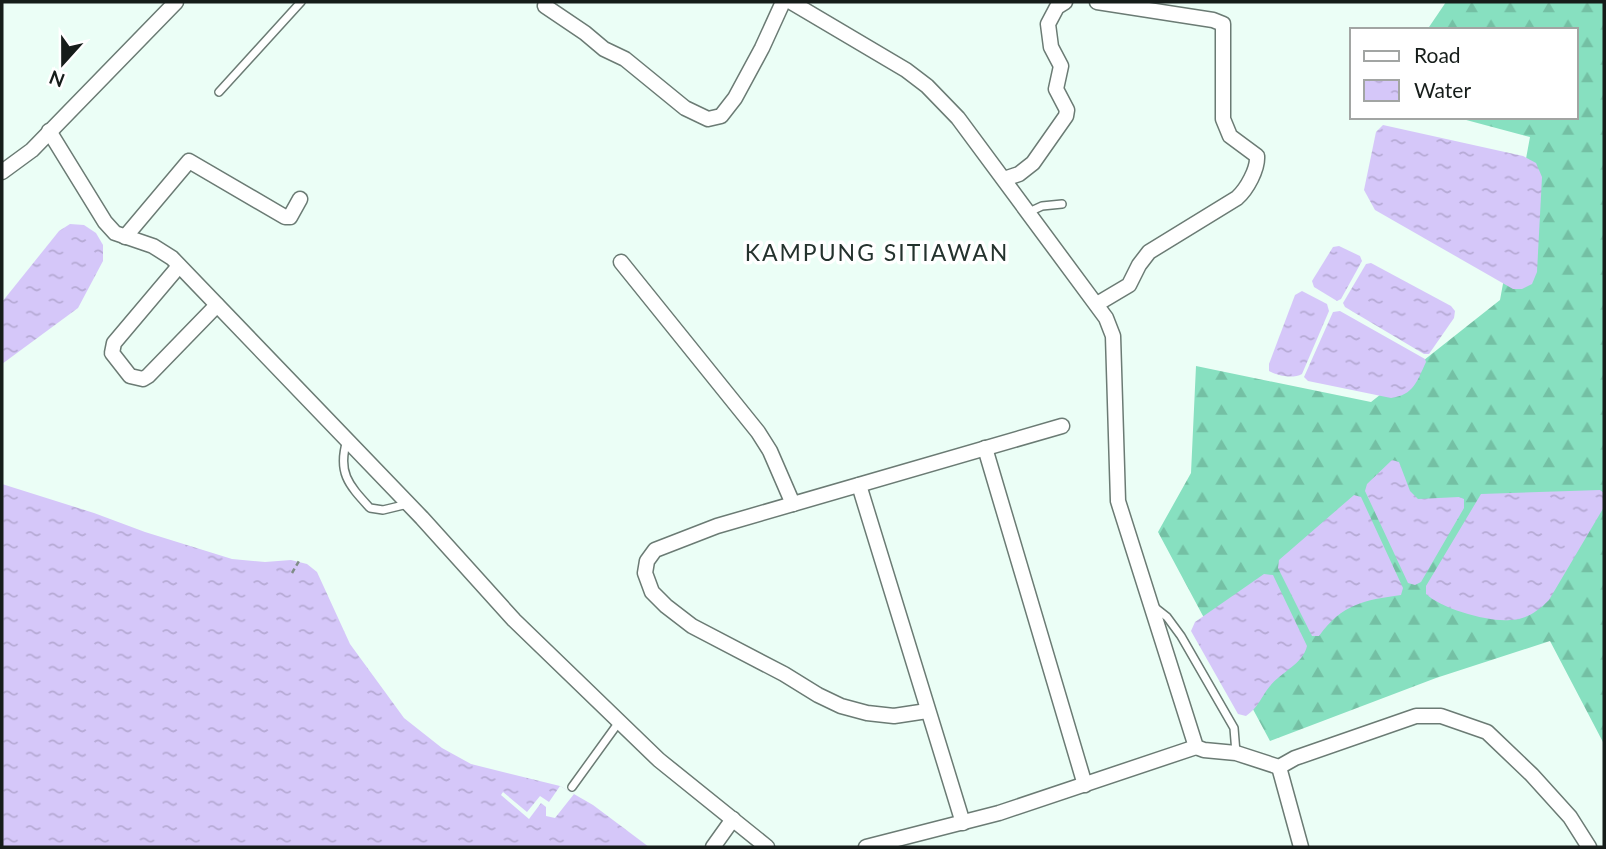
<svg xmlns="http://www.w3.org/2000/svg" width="1606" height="849" viewBox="0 0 1606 849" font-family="Lato,sans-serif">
  <defs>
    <pattern id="forest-firs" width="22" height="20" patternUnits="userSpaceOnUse" patternTransform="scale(1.75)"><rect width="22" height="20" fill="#87e0c0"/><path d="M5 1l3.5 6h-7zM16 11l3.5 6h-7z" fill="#74c0a4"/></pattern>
    <pattern id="water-ripples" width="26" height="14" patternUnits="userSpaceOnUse" patternTransform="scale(1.75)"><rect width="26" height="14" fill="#d5c7f9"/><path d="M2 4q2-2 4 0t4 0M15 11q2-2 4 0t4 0" fill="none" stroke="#b6aad5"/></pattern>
  </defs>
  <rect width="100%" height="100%" fill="#ebfef6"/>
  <polygon fill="url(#forest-firs)" points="1446,2 1604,2 1604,744 1550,641 1436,678 1270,741 1158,532 1191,473 1196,366 1371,402 1500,300 1530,137 1455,117 1576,117 1576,30 1427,30"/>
  <g fill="url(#water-ripples)">
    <polygon points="1383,125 1523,156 1536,163 1542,177 1537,272 1532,284 1522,289 1513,289 1375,210 1364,190 1376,132"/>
    <polygon points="70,224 84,225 96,233 103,245 103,261 78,308 2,364 2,302 59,231"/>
    <polygon points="1339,246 1360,256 1362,261 1341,299 1337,301 1314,287 1312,281 1333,247"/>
    <polygon points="1371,263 1451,306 1455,311 1454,318 1429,354 1424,354 1345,307 1343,303 1366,264"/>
    <path d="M1302 291 1327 304 1329 311 1302 374C1293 379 1277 376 1269 371V364L1295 295Z"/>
    <path d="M1340 311 1425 359 1426 362C1417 381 1414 395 1391 398L1308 381 1304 377 1333 312Z"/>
    <polygon points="1392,460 1399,462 1410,491 1418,499 1459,497 1464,499 1464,508 1421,582 1415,585 1408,583 1365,491 1367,484"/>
    <polygon points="2,484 94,513 145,532 232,559 265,562 291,560 307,564 317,572 350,644 404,718 442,748 471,764 560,786 593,805 649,847 2,847"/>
    <path d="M1600 490 1604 493V507L1549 600C1538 611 1526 620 1510 620 1488 622 1442 609 1426 594V586L1481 494Z"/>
    <path d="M1354 495 1361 497 1403 588 1401 595C1364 600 1342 604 1319 636H1312L1278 568 1279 560Z"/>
    <path d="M1264 574 1273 575 1307 646C1303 664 1281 672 1270 686 1261 697 1258 708 1246 716L1238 714 1191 631 1195 622Z"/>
  </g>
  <polygon fill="#ebfef6" points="560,786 574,794 555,818 546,816 546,807 541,803 529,819 501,795 503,792 527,812 540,796 549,802"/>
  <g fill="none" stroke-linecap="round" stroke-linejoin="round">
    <defs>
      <g id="service">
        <polyline points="219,92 301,2"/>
        <polyline points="1029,212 1042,206 1062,204"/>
        <path d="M347 440C337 473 349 485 370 508L383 510 408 504"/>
        <polyline points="1153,606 1167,617 1181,636 1234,728 1236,753"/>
        <polyline points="572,787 619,722"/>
      </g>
      <g id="minor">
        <polyline points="791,2 906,70 927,86 958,118 1106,318 1113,336 1118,501 1196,747 1204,750 1236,753 1279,767 1295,758 1416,716 1441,716 1487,732 1532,775 1570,817 1589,847"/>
        <path d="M1097 2 1213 20 1223 24V119L1230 136 1257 156C1258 169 1247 189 1237 198L1149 252 1139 265 1129 285 1097 304"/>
        <polyline points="545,6 585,33 604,49 625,59 685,108 708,119 721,116 735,98 762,48 783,2"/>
        <polyline points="49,131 105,222 115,233 153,246 172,258 422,518 514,620 659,760 767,847"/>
        <polyline points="2,172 32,150 176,2"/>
        <polyline points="1004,179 1019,174 1033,163 1066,116 1067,110 1056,89 1061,66 1051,47 1048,24 1057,7 1065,2"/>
        <polyline points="125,237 189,161 285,217 290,217 300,199"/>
        <polyline points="621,262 758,432 770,451 793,504"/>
        <polyline points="179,266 114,343 112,353 130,376 143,379 148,376 217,305"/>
        <polyline points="985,448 1085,785"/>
        <polyline points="859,485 963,823"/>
        <polyline points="927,711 894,716 867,713 841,706 818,695 784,674 692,626 666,606 652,592 645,573 647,561 655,550 717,526 1062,426"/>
        <polyline points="1279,767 1301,847"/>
        <polyline points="713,847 733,819"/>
        <polyline points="866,847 999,813 1196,747"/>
      </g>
    </defs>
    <use href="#service" stroke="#6b7b74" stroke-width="10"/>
    <use href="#minor" stroke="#6b7b74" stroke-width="17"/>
    <polyline stroke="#808d88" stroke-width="2.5" stroke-dasharray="5 3.5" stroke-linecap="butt" points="292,573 299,561"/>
    <use href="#service" stroke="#fff" stroke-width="7"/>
    <use href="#minor" stroke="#fff" stroke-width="14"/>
  </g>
  <g text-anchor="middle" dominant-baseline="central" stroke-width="7" stroke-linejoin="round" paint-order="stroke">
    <g font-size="23" letter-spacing="2" fill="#24322d" stroke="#fff">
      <text x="877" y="252">KAMPUNG SITIAWAN</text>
    </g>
  </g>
  <rect width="1606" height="849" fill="none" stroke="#161d1a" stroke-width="7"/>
  <rect x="1350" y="28" width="228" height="91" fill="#ffffff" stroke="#a2a5a3" stroke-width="2"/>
  <rect x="1364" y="51" width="35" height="10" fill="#ffffff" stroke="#a2a5a3" stroke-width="2"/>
  <text x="1414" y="63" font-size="21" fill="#161d1a">Road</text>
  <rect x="1364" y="80" width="35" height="21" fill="url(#water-ripples)" stroke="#a2a5a3" stroke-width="2"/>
  <text x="1414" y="98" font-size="21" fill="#161d1a">Water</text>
  <g transform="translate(63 63) rotate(201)" stroke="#ffffff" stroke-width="5" paint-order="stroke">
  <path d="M0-5L12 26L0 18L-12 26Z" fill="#161d1a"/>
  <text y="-10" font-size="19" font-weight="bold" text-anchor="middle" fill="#161d1a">N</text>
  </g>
</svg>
